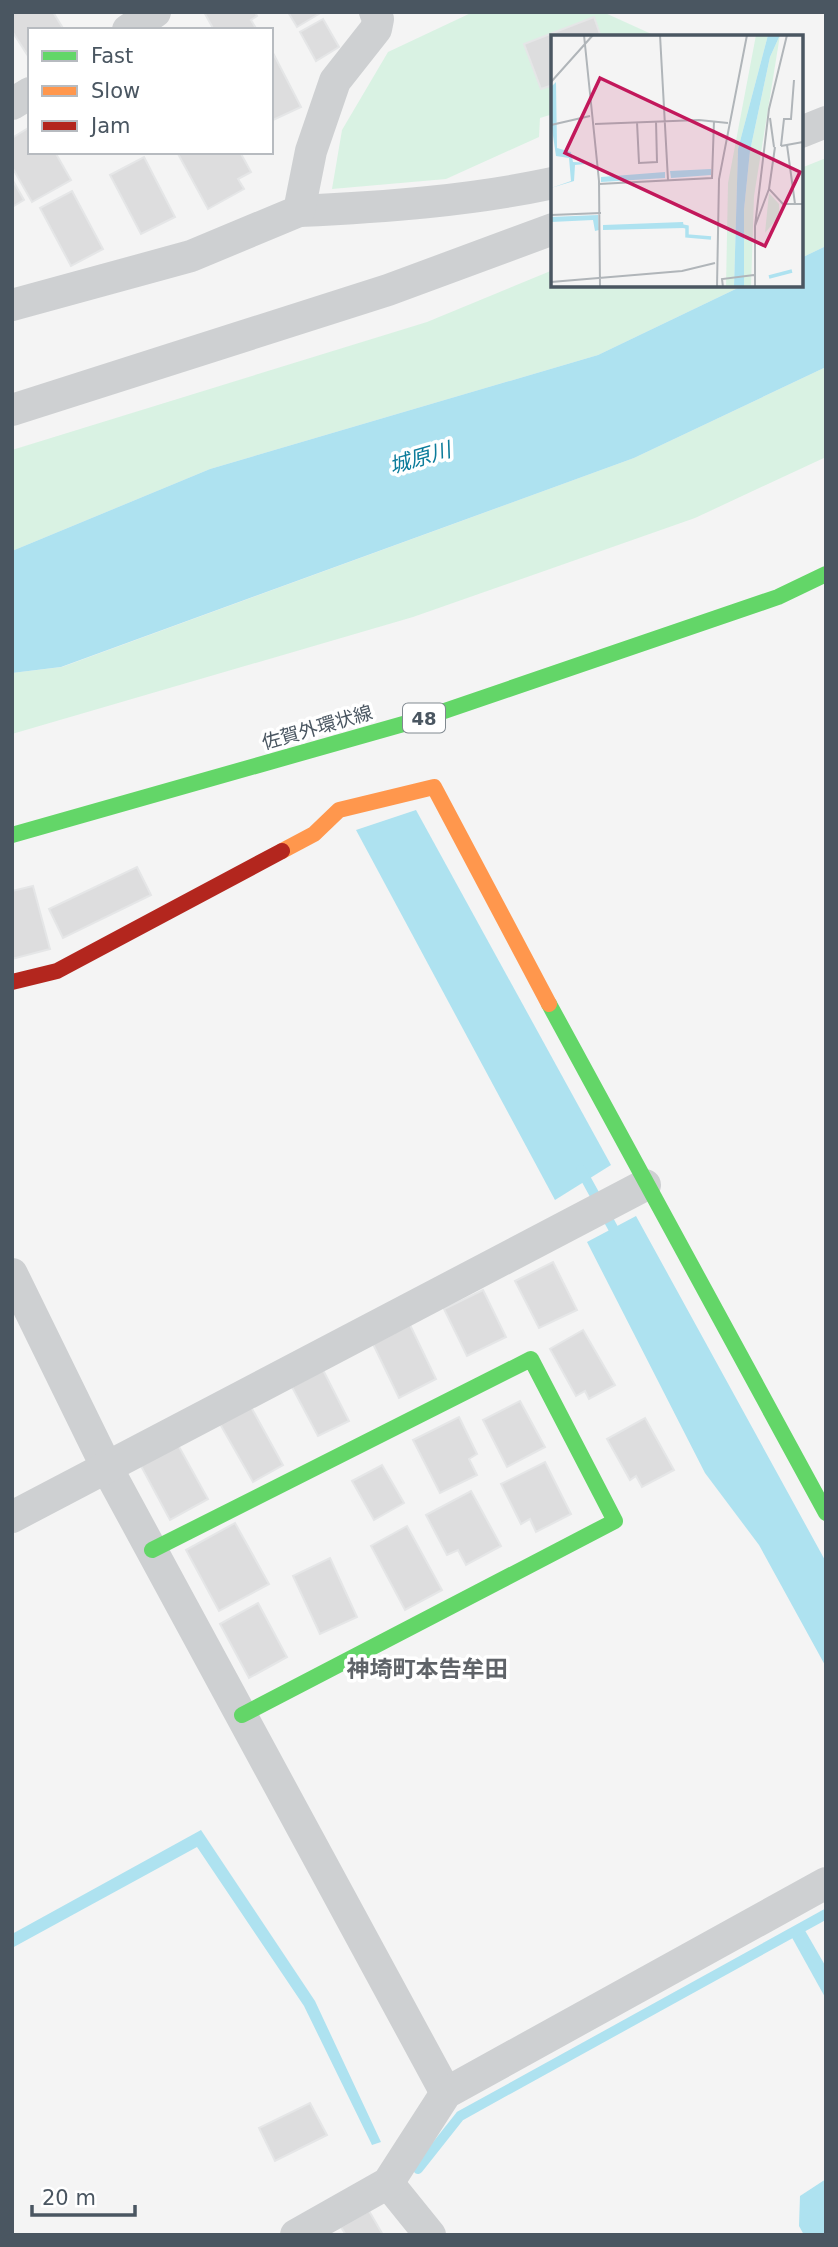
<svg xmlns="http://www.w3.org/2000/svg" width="838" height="2247" viewBox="0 0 838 2247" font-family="'DejaVu Sans','Noto Sans JP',sans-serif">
  <rect width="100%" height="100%" fill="#f4f4f4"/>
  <g fill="#d9f2e3">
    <polygon points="473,12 603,12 658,37 553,37 553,114 540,118 539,137 446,179 332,189 342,130 388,52"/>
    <polygon points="826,158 826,246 801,258 801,168"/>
    <polygon points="553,270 553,285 744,285 598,355 210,469 12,551 12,450 427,322"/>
    <polygon points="826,367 826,457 695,518 413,617 12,734 12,673 62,667 634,458"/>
  </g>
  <g fill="#aee2f0">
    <polygon points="826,246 826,367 634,458 61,667 12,673 12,551 210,469 598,355 744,285 801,285 801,258"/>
    <polygon points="416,810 611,1165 555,1200 356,830"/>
    <polygon points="636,1216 826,1562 826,1667 759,1545 705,1473 587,1242"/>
    <polygon points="201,1830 315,2001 381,2142 372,2145 304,2006 197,1847 12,1948 12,1934"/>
    <polygon points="803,1927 826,1967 826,1999 790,1934"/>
    <polygon points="826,2179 826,2235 804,2235 799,2226 800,2196"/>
  </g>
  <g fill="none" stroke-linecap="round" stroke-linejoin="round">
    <g stroke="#aee2f0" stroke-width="10">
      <polyline points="581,1170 619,1239"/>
      <polyline points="418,2169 460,2116 826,1914"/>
    </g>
  </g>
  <g fill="#ddddde" stroke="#e5e6e7" stroke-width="2">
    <polygon points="12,12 53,12 64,30 30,30 30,59 12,31"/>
    <polygon points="204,12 255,12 257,16 251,20 257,30 214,30"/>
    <polygon points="288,12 322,12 297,27"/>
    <polygon points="594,17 601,37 553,37 553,85 541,89 524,44"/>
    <polygon points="323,19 339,47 316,61 300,32"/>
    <polygon points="272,51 301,107 271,121 271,52"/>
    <polygon points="30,127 30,152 55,152 71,180 32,202 12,167 12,138"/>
    <polygon points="177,152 240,152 251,172 238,179 244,189 208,209"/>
    <polygon points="144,157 175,217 141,234 110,175"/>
    <polygon points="12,179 24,200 12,207"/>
    <polygon points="72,191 103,249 71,266 40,208"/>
    <polygon points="137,867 151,895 63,938 49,909"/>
    <polygon points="33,886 50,949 12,959 12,891"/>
    <polygon points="553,1262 577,1310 539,1328 515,1281"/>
    <polygon points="483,1290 506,1337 467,1356 444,1309"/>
    <polygon points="410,1325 436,1379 399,1398 373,1344"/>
    <polygon points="583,1330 615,1385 589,1399 585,1391 576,1396 550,1349"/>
    <polygon points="323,1370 349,1421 318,1436 292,1387"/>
    <polygon points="520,1401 545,1447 507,1467 483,1420"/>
    <polygon points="251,1407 283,1465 253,1482 220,1424"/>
    <polygon points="459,1417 477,1454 469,1459 477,1475 440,1493 413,1440"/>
    <polygon points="645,1418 674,1470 642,1487 636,1476 630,1480 607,1439"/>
    <polygon points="178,1445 208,1499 170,1520 141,1466"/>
    <polygon points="545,1462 571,1514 536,1532 530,1519 521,1524 501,1484"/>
    <polygon points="382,1465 404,1503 374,1520 352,1481"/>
    <polygon points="471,1491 501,1546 466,1565 458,1550 447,1555 426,1515"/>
    <polygon points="235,1523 269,1584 219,1611 186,1550"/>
    <polygon points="407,1526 442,1590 405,1610 371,1546"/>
    <polygon points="330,1558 357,1617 320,1634 293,1576"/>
    <polygon points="258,1603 287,1657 249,1678 220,1624"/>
    <polygon points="310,2103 327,2135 275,2161 259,2128"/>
    <polygon points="369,2211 383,2235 346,2235 341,2227"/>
  </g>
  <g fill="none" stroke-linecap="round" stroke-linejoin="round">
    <g stroke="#ced0d2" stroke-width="32">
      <polyline points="128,30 155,12"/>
      <polyline points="12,104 30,93"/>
      <polyline points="801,132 826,122"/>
      <path d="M299 211C384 207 469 201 553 183"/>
      <polyline points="12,305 191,256 299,211 311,151 335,81 376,29 378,19 375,12"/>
      <polyline points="12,410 388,290 553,229"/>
      <polyline points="12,1274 106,1466 446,2093"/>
      <polyline points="12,1517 645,1185"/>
      <polyline points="388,2183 430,2235"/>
      <polyline points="296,2235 388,2183 446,2093 826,1883"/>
    </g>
    <g stroke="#63d668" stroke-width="16">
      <polyline points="12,835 421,719 778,597 826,574"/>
      <polyline points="549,1004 826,1513"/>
      <polyline points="152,1550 531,1359 615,1521 242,1715"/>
    </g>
    <polyline stroke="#ff974d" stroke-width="16" points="282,851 314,834 339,810 434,787 549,1004"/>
    <polyline stroke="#b3261e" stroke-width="16" points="12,982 57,971 282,851"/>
  </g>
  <g text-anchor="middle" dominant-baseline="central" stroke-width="7" stroke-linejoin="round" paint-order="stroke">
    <rect fill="#fff" stroke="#808990" stroke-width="2" x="403" y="703.5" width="42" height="29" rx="5"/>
    <g font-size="18" font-weight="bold" fill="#4a5661">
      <text x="424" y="718">48</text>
    </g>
    <g font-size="19" fill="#4a5661" stroke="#fff">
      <text transform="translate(317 727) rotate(-16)">佐賀外環状線</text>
    </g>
    <g font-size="21" font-style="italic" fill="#0c7c9b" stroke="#fff">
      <text transform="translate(420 458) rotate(-16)">城原川</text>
    </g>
    <g font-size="23" font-weight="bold" fill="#5f6368" stroke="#fff">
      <text x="427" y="1669">神埼町本告牟田</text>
    </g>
  </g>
  <g transform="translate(551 35)">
    <rect width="252" height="252" fill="#f4f4f4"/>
    <path d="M205 0H217L187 114 183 252H175L177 148ZM229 0 203 161 200 252H193V175L199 116 219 22ZM218 158 228 169V181L214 198Z" fill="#d9f2e3"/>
    <path d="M217 0H229L219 22 199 116 193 175V252H183L187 114ZM5 47 6 113 20 117 22 127 44 128 24 130 23 146 0 153 20 146 18 123 5 121 1 94 0 52ZM160 134V140L120 143 119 136ZM114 137V143L50 147V142ZM47 180 48 195 44 196 42 185 0 187V182ZM132 187 133 193 52 195V190Z" fill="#aee2f0"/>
    <path fill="none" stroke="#aee2f0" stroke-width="3.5" d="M131 191 136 192V201L160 203M218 242 241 236"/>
    <path fill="none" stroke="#b0b5b9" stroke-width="2" d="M33 0 48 146 49 252M109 0 117 145M0 47 42 0M219 83 223 112M86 87 88 128 106 127 105 86M44 89 148 85 177 88M0 90 39 81M236 110 244 169H252M230 111 233 84H240L243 45M230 111 252 107M224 112 218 154 232 169H244M48 149 161 143 163 86M0 180 50 178M204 191 218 154M0 247 131 236 164 228M166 252 168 144 196 0M172 252 171 244 203 240M204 252V191L218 74 236 0"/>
    <path fill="#c2185b" fill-opacity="0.15" stroke="#c2185b" stroke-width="3.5" d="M49 43 249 137 214 211 14 118Z"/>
    <rect width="252" height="252" fill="none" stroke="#4a5661" stroke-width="3.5"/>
  </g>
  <rect width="838" height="2247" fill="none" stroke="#4a5661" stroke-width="28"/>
  <rect x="28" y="28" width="245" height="126" fill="#ffffff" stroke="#b7bbc0" stroke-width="2"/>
  <rect x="42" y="51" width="35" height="10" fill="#63d668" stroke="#b7bbc0" stroke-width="2"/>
  <text x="91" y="63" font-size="21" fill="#4a5661">Fast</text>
  <rect x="42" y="86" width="35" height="10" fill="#ff974d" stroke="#b7bbc0" stroke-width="2"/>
  <text x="91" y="98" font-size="21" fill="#4a5661">Slow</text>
  <rect x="42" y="121" width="35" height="10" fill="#b3261e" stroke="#b7bbc0" stroke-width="2"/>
  <text x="91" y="133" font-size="21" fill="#4a5661">Jam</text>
  <path d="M32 2205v10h103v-10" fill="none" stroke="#4a5661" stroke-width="3.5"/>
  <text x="42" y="2205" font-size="21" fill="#4a5661" stroke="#ffffff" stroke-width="5" paint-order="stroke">20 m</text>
</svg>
